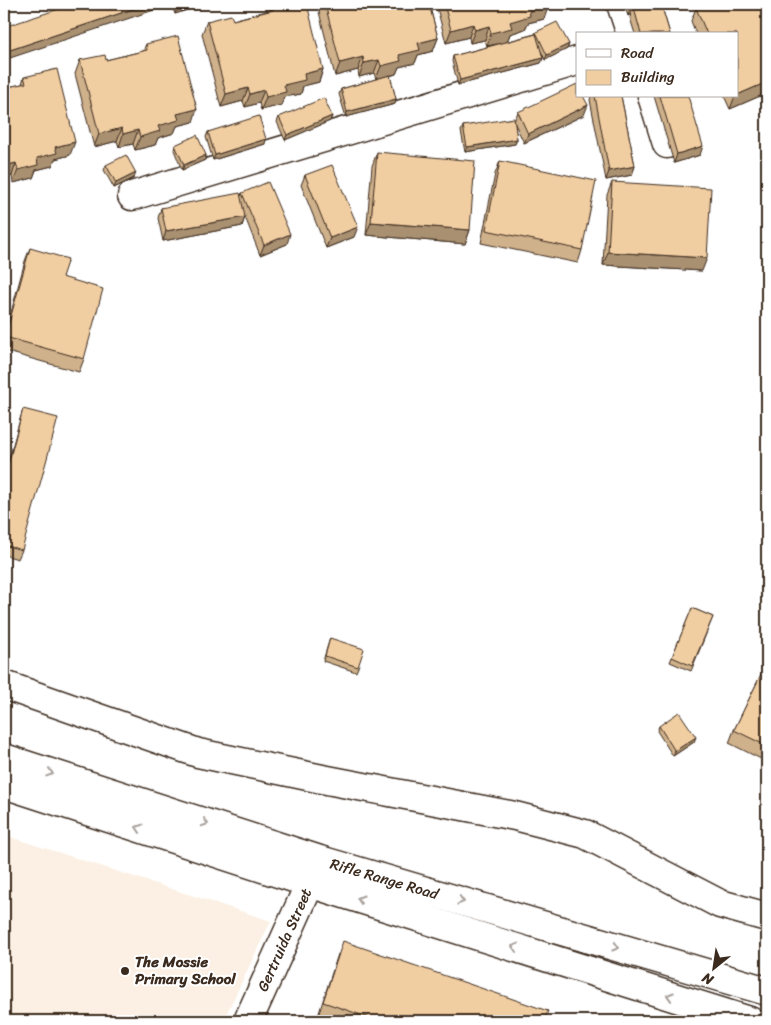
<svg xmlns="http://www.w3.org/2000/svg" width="771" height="1025" viewBox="0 0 771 1025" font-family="Sriracha,sans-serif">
  <rect width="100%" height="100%" fill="#fff"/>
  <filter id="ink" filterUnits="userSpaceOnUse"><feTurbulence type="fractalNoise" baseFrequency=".02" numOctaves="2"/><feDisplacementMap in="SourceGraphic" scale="10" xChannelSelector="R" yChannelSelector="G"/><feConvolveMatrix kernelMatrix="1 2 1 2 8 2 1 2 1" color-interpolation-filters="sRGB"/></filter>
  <g filter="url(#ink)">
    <polygon fill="#fbf0e3" points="4,835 271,921 223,1021 4,1021"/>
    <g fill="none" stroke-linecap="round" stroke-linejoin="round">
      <defs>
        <g id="minor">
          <polyline points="621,4 631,34"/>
          <polyline points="652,96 667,144"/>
          <polyline points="132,196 577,61"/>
          <polyline points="4,685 198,753 322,779 515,816 585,834 720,904 767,917"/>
          <path id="s1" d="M248 1021 319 863"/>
        </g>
        <g id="major">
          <path id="s2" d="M4 758 320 860 767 991"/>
          <polyline points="4,784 309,883 750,1021"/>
        </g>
      </defs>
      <use href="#minor" stroke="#3b2a1e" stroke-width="31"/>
      <use href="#major" stroke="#3b2a1e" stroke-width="31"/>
      <use href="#minor" stroke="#fff" stroke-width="28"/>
      <use href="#major" stroke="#fff" stroke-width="28"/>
    </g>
    <g fill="#cfb18b" stroke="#3b2a1e">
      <polygon points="171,4 205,4 175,14"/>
      <polygon points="273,4 323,69 319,82 303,86 301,94 284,97 282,105 261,110 259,103 245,107 243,101 221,107 202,34 207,21 233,20 270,10"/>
      <polygon points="317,4 429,4 438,38 433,51 418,55 415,63 399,67 396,74 390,76 396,99 395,104 346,117 339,94 341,89 376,79 374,73 359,77 358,70 335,76"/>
      <polygon points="436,4 548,4 544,19 528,23 525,29 510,34 507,42 487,46 485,40 470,43 469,37 446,43"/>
      <polygon points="624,4 661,4 670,34 635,34 630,18 631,14 628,16"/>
      <polygon points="705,4 767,4 767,93 730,109 724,96 737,96 737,34 696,34 691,21 696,8"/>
      <polygon points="536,32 569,44 567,49 545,60 541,51 543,58 541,63 458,85 452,61 453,56 535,34"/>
      <polygon points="146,44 193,122 177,126 174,133 158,138 155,145 135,150 133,144 119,147 117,141 94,147 75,74 80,60 106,60 143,51"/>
      <polygon points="24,77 70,155 55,159 52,166 36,170 33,178 13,183 12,176 4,178 4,88 22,84"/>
      <polygon points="591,96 621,96 635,166 632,175 606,180 590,100"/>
      <polygon points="654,96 688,96 700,155 674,163"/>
      <polygon points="518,112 584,115 524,143 514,122 517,139 515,144 465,152 461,131 463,126 514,121"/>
      <polygon points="332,116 330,121 285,140 277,122 279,117"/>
      <polygon points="208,132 265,144 213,160 206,137"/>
      <polygon points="175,145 206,155 205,160 182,170 174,150"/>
      <polygon points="377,152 470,230 465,244 366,235 372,166"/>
      <polygon points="500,161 582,250 578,263 481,243 495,174"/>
      <polygon points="106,165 134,178 114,188 104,170"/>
      <polygon points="305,175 354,237 326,248 301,185"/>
      <polygon points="612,182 702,271 603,265 607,195"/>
      <polygon points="242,193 287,244 260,255 245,217 242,226 163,241 158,218 161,208 241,196"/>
      <polygon points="30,248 62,277 84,359 79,372 4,351 4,338 25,261"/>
      <polygon points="23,409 22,550 18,559 4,555 4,477 20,419"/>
      <polygon points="692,608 713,617 691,671 670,662"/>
      <polygon points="330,638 358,667 356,672 323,661"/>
      <polygon points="767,662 767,762 729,743 734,730"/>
      <polygon points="659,726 694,742 673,756 657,731"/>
      <polygon points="338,954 544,1021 335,1021 318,1016"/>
    </g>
    <g fill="#a99071" stroke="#3b2a1e">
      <polygon points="148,4 159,4 157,9 4,60 4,52"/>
      <polygon points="179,4 205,4 175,14"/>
      <polygon points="639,4 653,4 634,8 631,14 628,16 631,6"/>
      <polygon points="549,5 544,19 528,23 525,29 510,34 507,42 487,46 491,33 529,11"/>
      <polygon points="473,24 469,37 446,43 451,30"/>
      <polygon points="489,26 485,40 470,43 475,30"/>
      <polygon points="438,38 433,51 418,55 415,63 399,67 396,74 376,79 381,66 418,43"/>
      <polygon points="569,44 567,49 545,60 547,55"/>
      <polygon points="363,57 358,70 335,76 340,63"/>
      <polygon points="543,58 541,63 458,85 460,80"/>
      <polygon points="379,60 374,73 359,77 364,63"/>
      <polygon points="323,69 319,82 303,86 301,94 284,97 282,105 261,110 266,97 304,74"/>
      <polygon points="767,82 767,93 730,109 735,96 737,96 737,95"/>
      <polygon points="248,88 243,101 221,107 226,94"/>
      <polygon points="264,90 259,103 245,107 250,94"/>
      <polygon points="396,99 395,104 346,117 347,112"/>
      <polygon points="588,105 584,115 524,143 528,134"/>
      <polygon points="197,109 193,122 177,126 174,133 158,138 155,145 135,150 140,137 177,114"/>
      <polygon points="332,116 330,121 285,140 287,135"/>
      <polygon points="122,128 117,141 94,147 99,134"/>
      <polygon points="138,130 133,144 119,147 123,134"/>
      <polygon points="266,139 265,144 213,160 215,155"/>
      <polygon points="517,139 515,144 465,152 467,147"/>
      <polygon points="75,142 70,155 55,159 52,166 36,170 33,178 13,183 18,170 55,147"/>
      <polygon points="703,146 700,155 674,163 677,154"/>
      <polygon points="206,155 205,160 182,170 184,165"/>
      <polygon points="16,163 12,176 4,178 4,166"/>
      <polygon points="635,166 632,175 606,180 609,171"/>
      <polygon points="136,173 134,178 114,188 116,183"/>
      <polygon points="245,217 242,226 163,241 166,231"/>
      <polygon points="371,222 470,230 465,244 366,235"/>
      <polygon points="358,227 354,237 326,248 330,238"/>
      <polygon points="290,234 287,244 260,255 264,245"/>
      <polygon points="608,252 707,258 702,271 603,265"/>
      <polygon points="696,737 694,742 673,756 675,751"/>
    </g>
    <g fill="#f1cea2" stroke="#3b2a1e">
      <polygon points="74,4 148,4 4,52 4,27"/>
      <polygon points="273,4 307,4 323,69 304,74 305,80 284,85 286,92 266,97 264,90 250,94 248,88 226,94 207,21 231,15 233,20 273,10"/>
      <polygon points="325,4 429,4 438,38 418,43 420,50 399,55 401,61 381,66 379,60 364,63 363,57 340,63"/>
      <polygon points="444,4 548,4 549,5 529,11 530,16 510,22 512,28 491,33 489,26 475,30 473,24 451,30"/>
      <polygon points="630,4 639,4 631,6"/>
      <polygon points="648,4 661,4 670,34 641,34 634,8"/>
      <polygon points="705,4 767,4 767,82 737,95 737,34 707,34 696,8"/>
      <polygon points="557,22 569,44 547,55 536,32"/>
      <polygon points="536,34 543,58 460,80 453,56"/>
      <polygon points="178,36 197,109 177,114 179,120 158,126 160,131 140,137 138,130 123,134 122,128 99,134 80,60 105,55 106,60 147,50 146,44"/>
      <polygon points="57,69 75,142 55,147 57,153 37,158 38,165 18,170 16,163 4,166 4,88 26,83 24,77"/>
      <polygon points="390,75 396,99 347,112 341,89"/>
      <polygon points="577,84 577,96 583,96 588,105 528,134 518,112"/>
      <polygon points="595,96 621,96 635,166 609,171"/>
      <polygon points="660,96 688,96 703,146 677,154"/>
      <polygon points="324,98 332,116 287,135 279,117"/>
      <polygon points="259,116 266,139 215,155 208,132"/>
      <polygon points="514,118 517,139 467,147 463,126"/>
      <polygon points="197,135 206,155 184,165 175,145"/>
      <polygon points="377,152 475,161 470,230 371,222"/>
      <polygon points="126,155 136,173 116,183 106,165"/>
      <polygon points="500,161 596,181 582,250 486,230"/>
      <polygon points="332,165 358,227 330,238 305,175"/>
      <polygon points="268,182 290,234 264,245 242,193"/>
      <polygon points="612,182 711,188 707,258 608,252"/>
      <polygon points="240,193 245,217 166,231 161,208"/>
      <polygon points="30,248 68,259 62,277 103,289 84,359 5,337"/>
      <polygon points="23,409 58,418 22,550 4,545 4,480"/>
      <polygon points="692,608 713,617 692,666 672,657"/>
      <polygon points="330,638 364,649 358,667 325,656"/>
      <polygon points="767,662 767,746 734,730"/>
      <polygon points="679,712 696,737 675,751 659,726"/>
      <polygon points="343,941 548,1011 544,1021 379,1021 323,1002"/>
    </g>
    <defs><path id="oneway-chevron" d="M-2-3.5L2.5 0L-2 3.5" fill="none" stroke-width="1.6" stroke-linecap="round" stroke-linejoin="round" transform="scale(1.25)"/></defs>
    <g stroke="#a79f9a">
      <use href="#oneway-chevron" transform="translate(50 773) rotate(18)"/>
      <use href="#oneway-chevron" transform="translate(205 823) rotate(18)"/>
      <use href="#oneway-chevron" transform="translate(139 828) rotate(-162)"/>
      <use href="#oneway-chevron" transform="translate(360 899) rotate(-163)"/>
      <use href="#oneway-chevron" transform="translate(461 901) rotate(16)"/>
      <use href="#oneway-chevron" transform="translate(515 947) rotate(-163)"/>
      <use href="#oneway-chevron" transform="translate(616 947) rotate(16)"/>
      <use href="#oneway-chevron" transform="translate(670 996) rotate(-163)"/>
    </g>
  </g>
  <circle fill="#3b2a1e" stroke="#fff" stroke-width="2" cx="125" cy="971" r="5"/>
  <g text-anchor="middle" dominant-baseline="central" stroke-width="4" stroke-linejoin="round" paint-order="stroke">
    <g font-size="15" fill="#3b2a1e" stroke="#fff">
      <text stroke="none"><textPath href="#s2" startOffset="399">Rifle Range Road</textPath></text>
      <text stroke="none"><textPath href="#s1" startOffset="89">Gertruida Street</textPath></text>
    </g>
    <g font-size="15" font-weight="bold" fill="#3b2a1e" stroke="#fff" text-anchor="start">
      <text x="135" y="962">The Mossie<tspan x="135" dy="17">Primary School</tspan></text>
    </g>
  </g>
  <rect width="771" height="1025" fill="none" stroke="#fff" stroke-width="20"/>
  <rect x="10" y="10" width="751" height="1005" fill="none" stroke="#3b2a1e" stroke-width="2" filter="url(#ink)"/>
  <rect x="576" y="32" width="162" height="65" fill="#ffffff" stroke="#b1aaa5"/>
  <rect x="586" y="49" width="25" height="8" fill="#ffffff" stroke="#b1aaa5"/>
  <text x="621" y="58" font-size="15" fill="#3b2a1e">Road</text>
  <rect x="586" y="70" width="25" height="15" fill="#f1cea2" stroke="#b1aaa5"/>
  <text x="621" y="82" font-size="15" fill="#3b2a1e">Building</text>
  <g transform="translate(714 968) rotate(210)" stroke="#ffffff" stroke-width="4" paint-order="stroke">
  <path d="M0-4L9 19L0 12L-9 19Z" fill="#3b2a1e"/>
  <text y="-8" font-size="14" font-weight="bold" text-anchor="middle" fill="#3b2a1e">N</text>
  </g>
</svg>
